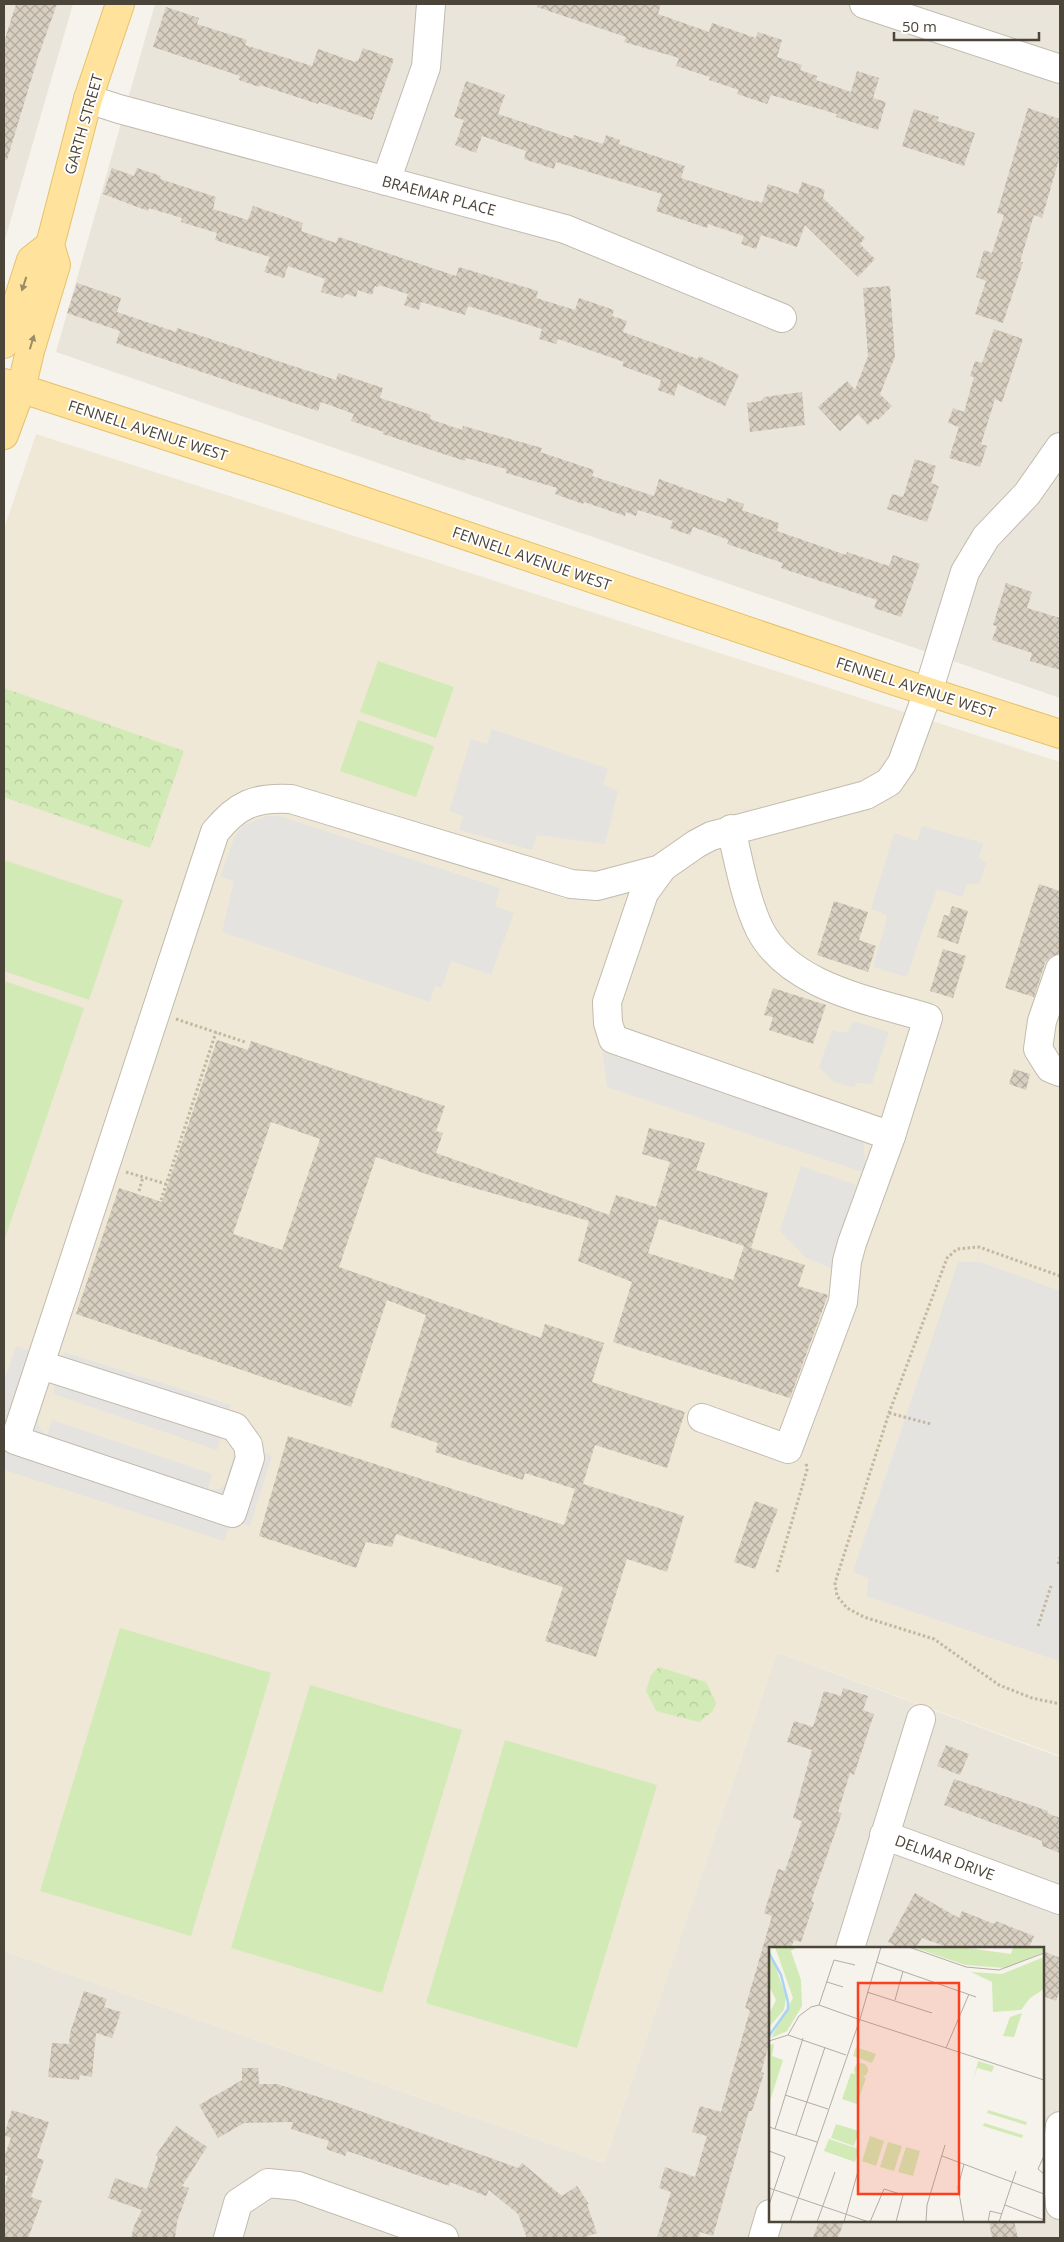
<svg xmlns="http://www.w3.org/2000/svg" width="1064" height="2242" viewBox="0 0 1064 2242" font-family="'Open Sans',sans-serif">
  <defs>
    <pattern id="park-crowns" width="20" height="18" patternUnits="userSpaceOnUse" patternTransform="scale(1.25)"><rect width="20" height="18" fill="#d2eab5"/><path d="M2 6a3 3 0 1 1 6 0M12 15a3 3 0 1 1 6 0" fill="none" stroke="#b6ca9c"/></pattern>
    <pattern id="building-cross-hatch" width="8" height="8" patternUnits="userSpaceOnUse" patternTransform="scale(1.25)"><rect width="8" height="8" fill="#d8cfc1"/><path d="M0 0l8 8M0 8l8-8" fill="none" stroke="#b1aa9e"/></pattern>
  </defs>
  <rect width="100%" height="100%" fill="#f6f3ec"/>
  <g fill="#eae5da" fill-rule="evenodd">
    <polygon points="4,4 73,4 4,243"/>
    <polygon points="155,4 1060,4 1060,698 56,352"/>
    <path d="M777 1652 1060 1757V2238H4V1951L604 2163ZM770 1948H1043V2221H770Z"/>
  </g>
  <polygon fill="#efe8d6" points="36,434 1060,762 1060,1756 777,1652 604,2163 4,1951 4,529"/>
  <g fill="#d2eab5">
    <polygon points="378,661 454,687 436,738 360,712"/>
    <polygon points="358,720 434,746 416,797 340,771"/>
    <polygon points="4,860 123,900 89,1000 4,971"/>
    <polygon points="4,981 84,1008 4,1241"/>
    <polygon points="120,1628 271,1673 191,1936 40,1891"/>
    <polygon points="310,1685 462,1730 382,1993 231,1948"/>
    <polygon points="505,1740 657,1785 577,2048 426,2003"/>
  </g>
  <g fill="url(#park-crowns)">
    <polygon points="4,688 184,751 150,848 4,797"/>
    <polygon points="659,1667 706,1682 716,1702 713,1711 699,1722 656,1711 646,1691 651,1675"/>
  </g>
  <g fill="#e5e3e0">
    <polygon points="492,729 608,769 603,785 618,791 605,844 537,835 532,850 459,830 463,816 449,811 471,739 487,744"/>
    <polygon points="266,816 279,816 500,888 495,906 514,913 491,975 451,961 442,988 435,986 430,1002 222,932 234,881 220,877 235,836 243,826"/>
    <polygon points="922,826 983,843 979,858 986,863 979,884 967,884 962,897 937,889 907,977 873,967 887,918 885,914 871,909 894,833 917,841"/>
    <polygon points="853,1021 889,1032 872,1084 856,1083 855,1088 834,1082 819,1067 832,1030 844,1033 849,1030"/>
    <polygon points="602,1052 863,1137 866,1173 607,1087"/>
    <polygon points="801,1166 856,1185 831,1268 806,1258 780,1231"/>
    <polygon points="958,1262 980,1262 1060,1291 1059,1661 866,1596 869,1578 853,1572"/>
    <polygon points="16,1346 60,1361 64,1352 231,1405 217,1450 53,1394 56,1382 53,1381 48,1386 37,1419 39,1427 47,1435 52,1420 212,1474 208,1490 220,1489 225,1484 238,1442 272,1456 250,1526 231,1520 224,1541 4,1470 4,1381"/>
  </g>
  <g fill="url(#building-cross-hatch)" fill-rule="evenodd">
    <polygon points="16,4 57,4 38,57 7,160 4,159 4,42"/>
    <polygon points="537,4 661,4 658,14 709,32 712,23 756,38 758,32 782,40 777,57 802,65 800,70 817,76 816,80 851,92 857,71 879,78 873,98 886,102 878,130 836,117 837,114 771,95 767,104 737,94 739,90 709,80 710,77 676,66 679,58 624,42 626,37 537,7"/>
    <polygon points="166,7 199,18 197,24 247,40 245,45 312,66 318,49 355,62 356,60 358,61 363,48 394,59 372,120 319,102 318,104 260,85 259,87 239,80 240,76 153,47"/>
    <polygon points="466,81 505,95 498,114 573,139 574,135 603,144 606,135 620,140 619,144 685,166 681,178 755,202 755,200 762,203 768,184 798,194 802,182 825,190 823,198 865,238 860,244 875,259 858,277 805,225 797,247 761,235 756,249 741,244 744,236 708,224 707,228 656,211 662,194 556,162 554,169 524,159 526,151 482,136 476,153 455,145 464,120 454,117"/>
    <polygon points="1028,108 1060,119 1060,156 1042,218 1034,215 1020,262 1023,262 1003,323 975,314 986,281 976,277 984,250 992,253 1004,215 997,213"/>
    <polygon points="914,109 939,117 937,121 975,133 964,166 902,146"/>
    <polygon points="112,168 134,176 137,168 161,176 160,179 216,197 213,209 248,220 253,206 303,223 301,231 336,243 339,237 456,276 459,267 538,291 536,298 575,310 579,298 614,310 612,316 627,321 623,332 698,359 699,356 739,375 725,406 678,384 674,396 658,390 661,380 622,366 624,362 558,339 556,344 539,339 542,329 468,306 465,315 421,302 419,310 404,305 408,294 379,285 378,287 375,286 372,295 358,290 356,297 346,294 342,298 321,292 325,279 288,266 284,278 264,272 270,257 215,240 217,233 181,222 182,218 149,208 148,211 103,194"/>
    <polygon points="77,283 121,298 117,312 176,332 177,328 336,380 338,373 383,388 380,398 431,415 430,419 462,430 463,426 542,448 540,452 594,470 592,476 654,496 659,479 726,503 727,498 744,504 742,510 779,523 777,531 846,555 847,552 889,566 893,555 920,564 901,617 874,608 877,600 781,568 783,563 727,544 729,540 693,527 690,535 670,528 673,521 638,510 636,516 626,512 625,516 584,502 583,504 555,494 557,488 506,473 506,469 466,458 465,461 383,434 384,432 351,421 354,414 321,402 318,411 116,343 120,331 67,313"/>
    <polygon points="890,286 895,357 880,394 892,406 878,420 875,418 868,425 858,414 840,431 818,407 847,381 855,390 868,356 863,288"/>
    <polygon points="994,329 1023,339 1002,402 995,399 981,444 987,446 980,467 949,458 959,427 948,423 953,408 964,412 974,377 970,376 975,361 982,363"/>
    <polygon points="802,392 805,425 750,432 747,403 761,401 764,397"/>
    <polygon points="915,459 936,466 931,483 939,486 927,522 887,509 892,494 903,497"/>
    <polygon points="1006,583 1032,592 1027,608 1060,618 1060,670 1030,661 1032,653 992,640 997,626 993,625"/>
    <polygon points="1039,884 1060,891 1060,954 1050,957 1045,963 1034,997 1005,988"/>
    <polygon points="834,901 868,912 859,940 876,946 868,972 817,955"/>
    <polygon points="952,906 968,911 958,944 937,937 944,915 949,916"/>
    <polygon points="943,949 966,956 953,998 930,991"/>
    <polygon points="773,988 826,1005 813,1044 769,1030 773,1017 764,1015"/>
    <path d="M217 1040 248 1050 251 1041 445 1106 436 1131 443 1133 436 1153 609 1215 616 1195 656 1207 670 1162 642 1154 649 1128 705 1143 696 1170 768 1193 751 1248 805 1265 798 1286 828 1295 790 1398 613 1342 632 1282 578 1261 589 1221 429 1175 376 1157 339 1267 541 1338 545 1324 604 1343 592 1382 685 1412 667 1468 595 1445 583 1484 684 1516 667 1572 627 1559 596 1657 545 1641 563 1587 396 1534 392 1547 366 1542 356 1568 259 1536 288 1436 564 1525 575 1489 525 1473 523 1480 435 1452 438 1443 390 1427 426 1315 387 1300 351 1407 76 1314 119 1188 162 1202ZM271 1122 320 1139 282 1250 233 1234ZM659 1219 744 1246 733 1280 648 1253Z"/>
    <polygon points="1014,1069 1030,1074 1026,1090 1009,1084"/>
    <polygon points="755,1501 778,1509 755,1569 734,1562"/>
    <polygon points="843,1688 868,1696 863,1710 874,1714 854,1775 850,1773 838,1812 842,1813 811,1901 814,1903 801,1942 794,1940 791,1948 770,1948 770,2041 761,2072 764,2073 752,2111 749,2111 713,2236 700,2232 699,2238 657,2238 671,2192 659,2188 665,2167 695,2177 707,2136 692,2132 700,2106 721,2112 750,2010 745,2008 772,1916 764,1913 778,1869 785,1871 802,1821 793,1818 812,1750 787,1742 794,1721 813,1727 824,1691 841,1696"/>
    <polygon points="946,1745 969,1754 960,1775 937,1766"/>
    <polygon points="954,1779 1048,1811 1047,1813 1060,1818 1060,1853 1042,1846 1042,1841 944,1805"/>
    <polygon points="915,1893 959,1918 962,1911 994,1924 996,1921 1034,1936 1029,1948 950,1948 922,1938 916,1948 899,1948 888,1942"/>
    <polygon points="1043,1951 1060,1958 1060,1990 1056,2001 1043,1996"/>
    <polygon points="84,1991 107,1999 104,2007 121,2012 112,2038 96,2033 92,2077 80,2075 79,2080 48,2077 52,2043 69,2044 70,2033"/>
    <polygon points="242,2068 258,2068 259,2084 277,2084 335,2102 518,2168 522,2163 562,2196 577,2186 589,2204 587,2205 597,2233 583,2238 527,2238 518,2214 489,2190 486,2196 450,2182 449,2186 347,2151 345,2156 326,2149 329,2141 291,2129 293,2122 244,2123 218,2138 199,2105 242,2080"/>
    <polygon points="12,2110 49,2122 37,2158 44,2160 31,2197 42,2201 28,2238 4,2238 4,2190 8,2176 4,2175 4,2157 11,2138 4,2135"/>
    <polygon points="176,2126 207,2147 182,2186 189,2188 177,2222 175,2238 131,2238 134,2226 142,2210 108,2198 115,2178 147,2189 158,2157 156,2155"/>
    <polygon points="819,2221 844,2221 838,2238 813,2238"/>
    <polygon points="989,2221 1014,2221 1018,2238 992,2238"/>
  </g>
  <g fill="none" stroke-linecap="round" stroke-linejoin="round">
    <defs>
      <g id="minor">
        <polyline points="864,4 1060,69"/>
        <polyline points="88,99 119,109 565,229 782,318"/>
        <polyline points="386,181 426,67 431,4"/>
        <polyline points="1060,969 1042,1021 1038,1049 1050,1068 1060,1072"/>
        <polyline points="891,1136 613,1039 608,1023 607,1002 644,893 663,867 696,844 711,836 866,795 889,782 902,763 928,692 965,572 986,537 1027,494 1060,447"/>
        <path d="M41 1365 235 1427 248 1445 250 1458 232 1513 15 1440 215 832C238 804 255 797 291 799L571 884 597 886 661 869"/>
        <path d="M702 1418 788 1449 843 1302 847 1261 852 1243 891 1136 928 1018C870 1000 788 987 759 928 745 898 739 862 731 829"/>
        <polyline points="884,1835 1060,1900"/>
        <polyline points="850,1948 921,1719"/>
        <polyline points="1060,2126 1056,2158 1060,2205"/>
        <polyline points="228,2238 238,2203 268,2183 298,2186 444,2238"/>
        <polyline points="763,2238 770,2214"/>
      </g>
      <g id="major">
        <polyline points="4,344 31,260 50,245"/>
        <polyline points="4,383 281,473 895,681 1060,734"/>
        <polyline points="4,435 21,389 30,351 56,265 50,245 88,99 120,4"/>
      </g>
    </defs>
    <use href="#minor" stroke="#c2bbae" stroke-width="30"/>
    <use href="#major" stroke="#e6c16a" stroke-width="30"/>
    <g stroke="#c4b79f" stroke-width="3" stroke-dasharray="2.5 2.5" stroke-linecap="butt">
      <polyline points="176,1019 245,1042"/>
      <polyline points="126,1172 166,1184"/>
      <polyline points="139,1191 143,1177"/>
      <polyline points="161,1200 216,1032"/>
      <polyline points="1060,1276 979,1247 957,1249 947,1258 889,1413 835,1583 837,1596 847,1608 864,1617 934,1639 999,1685 1032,1698 1060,1704"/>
      <polyline points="889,1413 931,1424"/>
      <polyline points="1058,1564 1060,1557"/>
      <polyline points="777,1572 807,1470 806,1462"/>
      <polyline points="1038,1626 1051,1586"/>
    </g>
    <use href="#minor" stroke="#fff" stroke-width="28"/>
    <use href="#major" stroke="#ffe39c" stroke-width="28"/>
  </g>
  <defs><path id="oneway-solid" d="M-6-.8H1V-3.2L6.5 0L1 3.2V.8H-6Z" transform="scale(1.25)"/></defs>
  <g fill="#9c8c66">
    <use href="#oneway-solid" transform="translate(24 284) rotate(108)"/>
    <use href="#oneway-solid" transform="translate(32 342) rotate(-73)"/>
  </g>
  <g text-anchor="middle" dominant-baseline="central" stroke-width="4" stroke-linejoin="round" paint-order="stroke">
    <g font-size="15" fill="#4b4439" stroke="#fff">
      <text transform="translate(83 124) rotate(-74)">GARTH STREET</text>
      <text transform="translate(439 195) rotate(15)">BRAEMAR PLACE</text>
      <text transform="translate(148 430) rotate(18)">FENNELL AVENUE WEST</text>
      <text transform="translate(532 558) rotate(19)">FENNELL AVENUE WEST</text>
      <text transform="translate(916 687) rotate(18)">FENNELL AVENUE WEST</text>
      <text transform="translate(945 1857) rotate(20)">DELMAR DRIVE</text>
    </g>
  </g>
  <g transform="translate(769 1947)">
    <rect width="275" height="275" fill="#f6f3ec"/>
    <path d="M209 114 225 119 223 125 208 121 204 135ZM85 123a7 7 0 1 1 14 0a7 7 0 1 1-14 0ZM82 126 97 131 88 157 73 152ZM219 163 258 175 257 178 218 166ZM215 176 254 188 253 191 214 179ZM67 177 90 184 85 199 62 191ZM101 189 115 194 107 219 93 214ZM60 192 90 202 86 215 55 204ZM119 195 133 199 125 224 111 220ZM137 200 151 204 144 229 129 225Z" fill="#d2eab5"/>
    <path d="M6 0H28L22 4 32 33 33 59 18 84 2 91 24 51ZM144 0H192L242 7 244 0H275V5L237 21 196 18ZM0 1 17 50 15 63 0 80V67L7 53 0 39ZM275 10V42L261 51 252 63 224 65 223 35 202 25 233 27ZM253 66 245 90 234 89 241 70Z" fill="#d2eab5"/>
    <path d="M5 97 3 109 14 113 0 157V98ZM87 100 107 107 103 116 84 109Z" fill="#d2eab5"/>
    <path fill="none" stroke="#a9d4f2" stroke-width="2.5" d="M0 6 12 28 19 55V62L0 89"/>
    <path fill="none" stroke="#b2ada4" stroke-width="1" d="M140 0 197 20 230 23 275 6M107 15 207 50M58 35 74 40M98 45 163 66M126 53 134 24M50 58 65 13 86 18M89 72 275 133M19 88 77 108M0 94 19 88 30 69 42 60 50 58 89 72M177 101 200 47M16 148 59 162M0 180 48 195M6 182 34 91M27 188 56 100M0 204 16 210 0 258M173 209 275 247M275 209 269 222 275 227M195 217 189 240 195 275M0 241 100 275M236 258 275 273M21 275 91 72 112 0M48 275 66 225M75 275 89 224M101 275 115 242 134 248 127 275M157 275 158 258 176 198M219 275 221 264 233 267M230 275 247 224"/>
    <path fill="#fc3f1d" fill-opacity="0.15" stroke="#fc3f1d" stroke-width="2.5" d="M89 36H190V247H89Z"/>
    <rect width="275" height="275" fill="none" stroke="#4b4439" stroke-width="2.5"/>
  </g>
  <rect width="1064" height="2242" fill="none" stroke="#4b4439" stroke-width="10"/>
  <path d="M894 32v8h145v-8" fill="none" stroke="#4b4439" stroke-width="2.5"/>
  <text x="902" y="32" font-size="15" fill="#4b4439" stroke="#ffffff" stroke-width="4" paint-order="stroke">50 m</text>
</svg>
